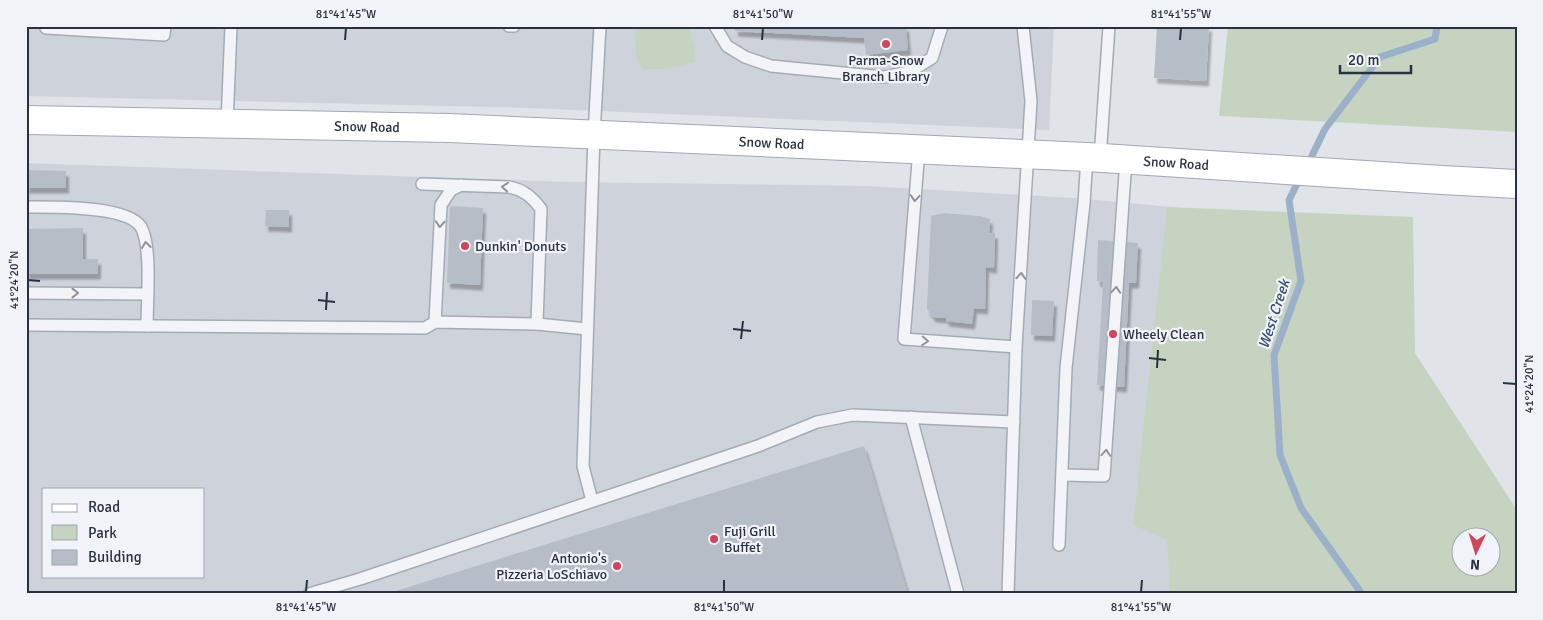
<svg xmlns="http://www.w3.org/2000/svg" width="1543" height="620" viewBox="0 0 1543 620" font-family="Signika,sans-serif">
  <defs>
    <filter id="shadow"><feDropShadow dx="3" dy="5.5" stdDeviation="1" flood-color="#0004"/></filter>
  </defs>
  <rect width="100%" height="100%" fill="#e0e4e9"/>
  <g fill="#ced3db" fill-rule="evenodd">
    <polygon points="26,26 1054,26 1049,130 528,108 26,96"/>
    <path d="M26 163 570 182 867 186 1075 198 1193 209 1208 594H26ZM44 489H204V576H44Z"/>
  </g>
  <g fill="#c6d3c1" fill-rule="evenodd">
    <path d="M635 26H690C690 39 698 49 695 62L667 69H642L636 58Z"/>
    <polygon points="1228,26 1517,26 1517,132 1219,116"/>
    <path d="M1167 207 1413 217 1415 353 1517 510V594H1170L1167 540 1133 525ZM1460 538H1490V568H1460Z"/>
  </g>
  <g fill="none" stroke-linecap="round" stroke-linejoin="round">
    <g stroke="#9bb1c9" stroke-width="7">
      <polyline points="1307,166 1325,129 1380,57 1435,39 1437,26"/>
      <polyline points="1300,178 1289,200 1301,281 1274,355 1280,455 1301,508 1362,594"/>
    </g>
  </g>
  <g fill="#b7bdc6" filter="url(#shadow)">
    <polygon points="735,26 906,26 908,50 866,55 864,38 735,31"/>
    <polygon points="1157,26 1209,26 1206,81 1154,78"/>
    <polygon points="26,170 66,171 66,188 26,188"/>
    <polygon points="450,206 483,208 480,285 447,283"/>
    <polygon points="266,210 289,210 289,227 265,226"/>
    <polygon points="944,213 980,216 990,219 989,233 995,233 994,268 986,267 985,309 974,308 972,324 946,321 946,318 933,317 927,309 931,216"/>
    <polygon points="83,228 83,259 98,259 98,274 26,274 26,229"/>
    <polygon points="1098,240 1138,243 1136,283 1129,283 1124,387 1097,385 1103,282 1097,281"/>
    <polygon points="1032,300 1054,301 1052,336 1031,335"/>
    <polygon points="864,446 908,594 389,594 389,593"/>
  </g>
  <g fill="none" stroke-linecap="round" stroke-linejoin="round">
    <defs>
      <g id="service">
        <polyline points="46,26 46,28 164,35 165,26"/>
        <polyline points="509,26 514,26"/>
        <polyline points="715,26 727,46 745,57 771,66 884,77 909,72 932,58 942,26"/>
        <polyline points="227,124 231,26"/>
        <polyline points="919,149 904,339 1016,347 1031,101 1023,26"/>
        <polyline points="1100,158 1109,26"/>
        <path d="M422 184 509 187C524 190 532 197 541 209L537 324"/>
        <path d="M26 207C50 207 127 205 141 227 152 246 147 302 147 326"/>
        <polyline points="26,293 147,294"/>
        <polyline points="435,322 441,205 451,190 461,185"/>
        <polyline points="26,325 425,328 435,322 537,324 587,329"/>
        <polyline points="911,417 958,594"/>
        <polyline points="1062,475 1104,476 1126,159"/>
        <polyline points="592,501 583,466 594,135 600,26"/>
        <polyline points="1059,545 1066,368 1084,203 1087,157"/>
        <polyline points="309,594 360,579 758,446 817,422 853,415 1014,422"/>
        <polyline points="1008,594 1016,347"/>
      </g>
      <g id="primary">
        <path id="s1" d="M26 120 449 128 1087 157 1442 180 1517 184"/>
      </g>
    </defs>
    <use href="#service" stroke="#a5abb3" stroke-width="14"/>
    <use href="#primary" stroke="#a0a8b5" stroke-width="30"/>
    <use href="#service" stroke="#f3f4f7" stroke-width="11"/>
    <use href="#primary" stroke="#fff" stroke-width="28"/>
  </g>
  <defs><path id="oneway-chevron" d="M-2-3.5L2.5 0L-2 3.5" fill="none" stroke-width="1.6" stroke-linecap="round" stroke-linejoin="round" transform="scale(1.25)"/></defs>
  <g stroke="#8e929c">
    <use href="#oneway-chevron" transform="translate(505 187) rotate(-175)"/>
    <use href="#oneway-chevron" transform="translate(915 198) rotate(94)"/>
    <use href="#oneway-chevron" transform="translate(440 224) rotate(93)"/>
    <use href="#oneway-chevron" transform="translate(146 245) rotate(-97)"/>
    <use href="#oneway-chevron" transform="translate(1021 276) rotate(-86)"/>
    <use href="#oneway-chevron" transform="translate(1116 290) rotate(-86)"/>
    <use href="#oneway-chevron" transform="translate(75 293)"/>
    <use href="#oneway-chevron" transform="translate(925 341) rotate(4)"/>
    <use href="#oneway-chevron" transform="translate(1106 453) rotate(-86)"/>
  </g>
  <path fill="none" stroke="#293141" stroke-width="2" d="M345 40 346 28M762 40 763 28M1180 40 1181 28M28 280 40 281M318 300 335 302M326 310 327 292M733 329 751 331M741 339 743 321M1149 358 1166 360M1157 368 1158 350M1503 383 1516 384M306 592 307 580M724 592V580M1141 592 1142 580"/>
  <g fill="#ce4658" stroke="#f0f3f7" stroke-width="2">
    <circle cx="886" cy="44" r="5"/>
    <circle cx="465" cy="246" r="5"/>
    <circle cx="1113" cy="334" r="5"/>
    <circle cx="714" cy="539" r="5"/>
    <circle cx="617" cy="566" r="5"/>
  </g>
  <g text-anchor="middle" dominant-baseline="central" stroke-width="4.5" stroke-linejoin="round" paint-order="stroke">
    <g font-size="14" fill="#293141" stroke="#f0f3f7" text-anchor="start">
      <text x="886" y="60" text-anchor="middle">Parma-Snow<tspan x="886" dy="16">Branch Library</tspan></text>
      <text x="475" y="246">Dunkin' Donuts</text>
      <text x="1123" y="334">Wheely Clean</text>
      <text x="724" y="531">Fuji Grill<tspan x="724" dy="16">Buffet</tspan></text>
      <text x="607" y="558" text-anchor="end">Antonio's<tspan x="607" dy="16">Pizzeria LoSchiavo</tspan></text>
    </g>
    <g font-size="14" fill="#293141" stroke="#f0f3f7">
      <text stroke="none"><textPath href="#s1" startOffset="341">Snow Road</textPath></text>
      <text stroke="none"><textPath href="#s1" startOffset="746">Snow Road</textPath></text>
      <text stroke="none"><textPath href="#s1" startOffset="1151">Snow Road</textPath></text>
    </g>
    <g font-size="15" font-style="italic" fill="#334f74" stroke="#f0f3f7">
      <text transform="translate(1274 314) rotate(-72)">West Creek</text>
    </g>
  </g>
  <rect width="1543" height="620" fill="none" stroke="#f0f3f7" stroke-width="55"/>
  <rect x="42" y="488" width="162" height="90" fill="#f0f3f7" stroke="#a0a5ae"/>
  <rect x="52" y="504" width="25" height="8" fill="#ffffff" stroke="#a0a5ae"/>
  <text x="88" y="512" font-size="15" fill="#293141">Road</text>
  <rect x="52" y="525" width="25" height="15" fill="#c6d3c1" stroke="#a0a5ae"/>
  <text x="88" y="538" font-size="15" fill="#293141">Park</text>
  <rect x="52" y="550" width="25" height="15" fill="#b7bdc6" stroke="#a0a5ae"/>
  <text x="88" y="562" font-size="15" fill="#293141">Building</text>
  <g transform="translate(1476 552) rotate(184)"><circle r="24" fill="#f0f3f7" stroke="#a0a5ae"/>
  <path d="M0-4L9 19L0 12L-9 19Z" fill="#ce4658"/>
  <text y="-8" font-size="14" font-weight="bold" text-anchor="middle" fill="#293141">N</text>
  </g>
  <path d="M1340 65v8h71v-8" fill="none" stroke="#293141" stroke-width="2.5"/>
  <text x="1348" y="65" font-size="15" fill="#293141" stroke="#f0f3f7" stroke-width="4" paint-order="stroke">20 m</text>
  <rect x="28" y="28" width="1488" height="564" fill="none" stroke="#293141" stroke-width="2"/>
  <g font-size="12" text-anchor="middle" fill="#293141">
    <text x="346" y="18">81°41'45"W</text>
    <text x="763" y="18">81°41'50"W</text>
    <text x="1181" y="18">81°41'55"W</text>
    <text transform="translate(14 280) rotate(-90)" y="4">41°24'20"N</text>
    <text transform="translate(1529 384) rotate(-90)" y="4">41°24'20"N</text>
    <text x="306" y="611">81°41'45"W</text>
    <text x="724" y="611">81°41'50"W</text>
    <text x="1141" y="611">81°41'55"W</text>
  </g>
</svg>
